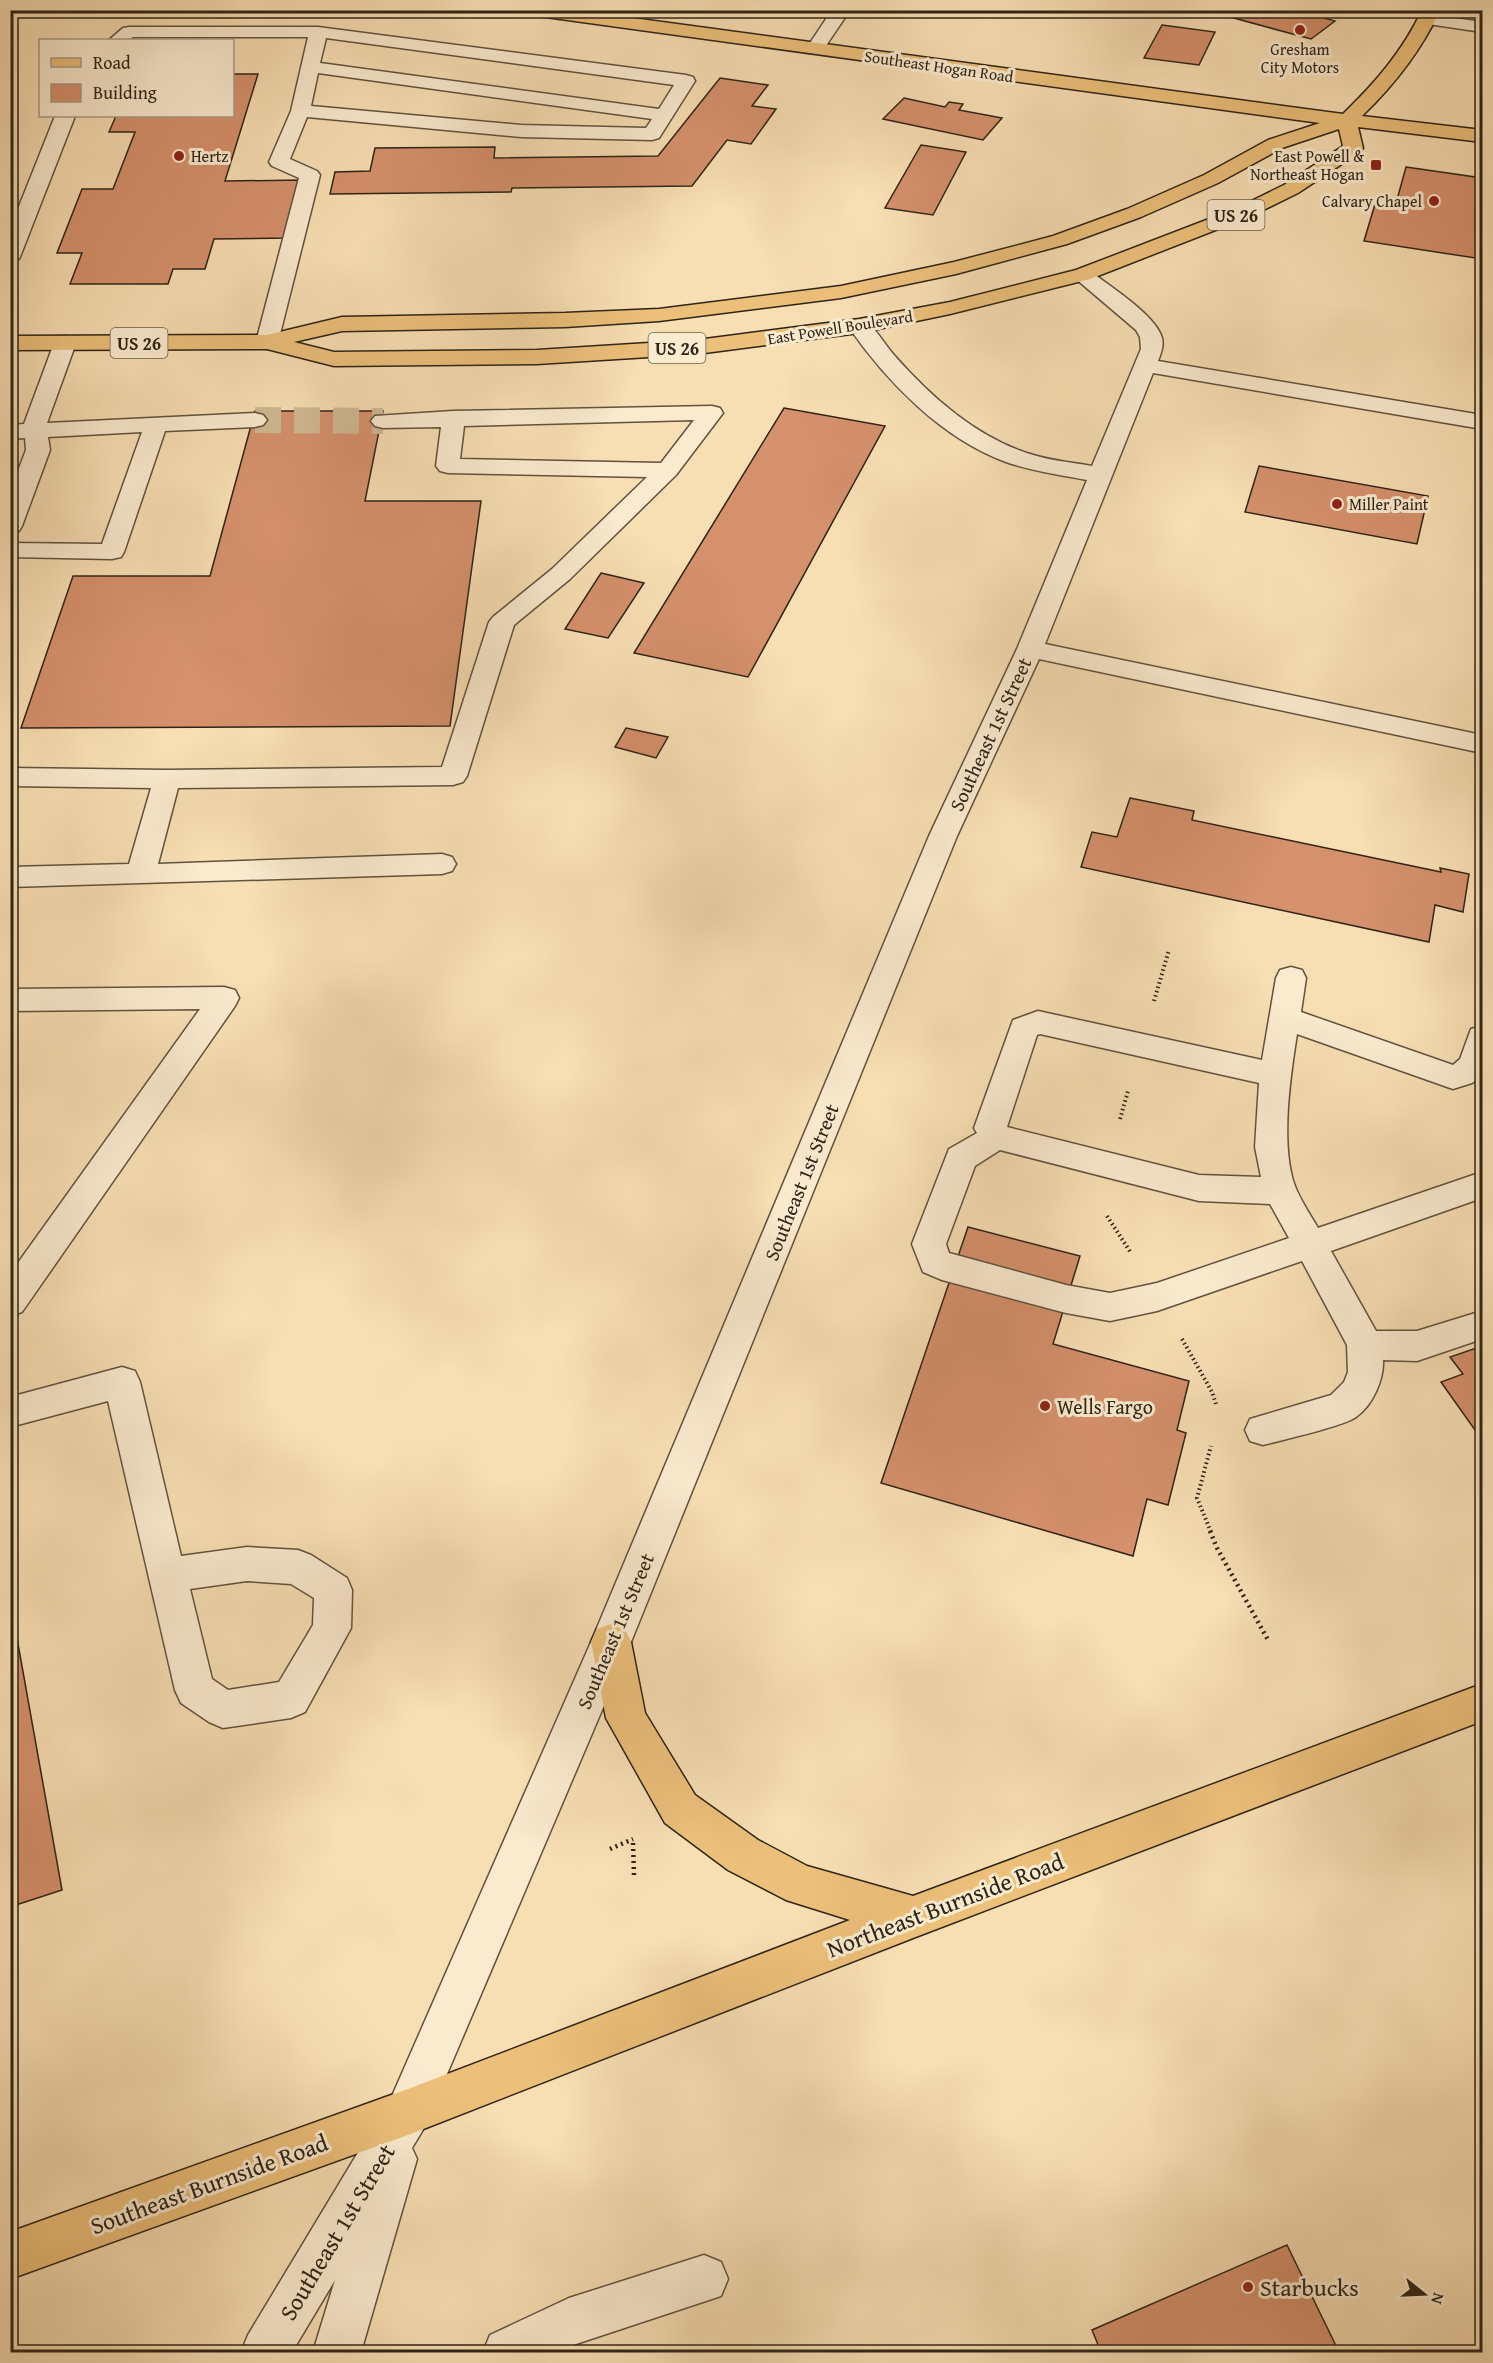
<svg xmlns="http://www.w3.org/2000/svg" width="1493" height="2363" viewBox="0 0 1493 2363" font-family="'Gentium Book Plus',serif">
  <rect width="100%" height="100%" fill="#f8deb3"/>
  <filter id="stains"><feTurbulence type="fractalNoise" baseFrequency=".00333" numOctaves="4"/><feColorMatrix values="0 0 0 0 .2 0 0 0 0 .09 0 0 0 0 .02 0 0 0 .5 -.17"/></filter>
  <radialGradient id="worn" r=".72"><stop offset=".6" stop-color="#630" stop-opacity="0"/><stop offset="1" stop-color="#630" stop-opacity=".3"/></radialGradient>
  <g fill="#d5906c" stroke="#2d2417" stroke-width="1.5">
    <polygon points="1295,10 1335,21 1311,39 1208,11"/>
    <polygon points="1162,25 1215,32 1199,65 1144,58"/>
    <polygon points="232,74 258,74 225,181 303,180 288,238 214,239 205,269 173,269 168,284 70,284 82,253 57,253 82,189 113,189 135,132 109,132 116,116 232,116"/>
    <polygon points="720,78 768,85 752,106 776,109 751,144 727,140 692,186 512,188 511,192 330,194 335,172 370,171 375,148 495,147 494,158 658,156"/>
    <polygon points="904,98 945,107 949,102 963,104 959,110 1002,118 983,140 883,119"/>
    <polygon points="921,145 966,152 933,215 885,208"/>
    <polygon points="1406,167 1482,178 1480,221 1482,221 1482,259 1364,241 1375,204 1395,207"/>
    <polygon points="784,408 885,426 748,677 634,653"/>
    <polygon points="255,411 383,411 365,501 481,501 450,726 21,728 73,576 210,576"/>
    <polygon points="1259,466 1428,496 1417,544 1245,512"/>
    <polygon points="601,573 644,583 608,638 565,629"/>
    <polygon points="626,728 668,737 656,758 615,747"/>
    <polygon points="1130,798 1194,811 1192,820 1441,872 1440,868 1469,874 1463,912 1435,905 1429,942 1081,867 1092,832 1117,837"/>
    <polygon points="968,1227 1080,1256 1053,1344 1189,1381 1177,1430 1186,1433 1168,1505 1147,1499 1133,1556 881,1483"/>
    <polygon points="1482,1346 1482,1440 1441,1382 1463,1374 1450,1357"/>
    <polygon points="10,1599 62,1890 10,1907"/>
    <polygon points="1287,2245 1339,2352 1101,2352 1092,2330"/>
  </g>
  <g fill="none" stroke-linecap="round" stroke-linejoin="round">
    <polyline stroke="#cfb994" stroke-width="26" stroke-dasharray="26 13" stroke-linecap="butt" points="255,420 383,421"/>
    <defs>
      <g id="minor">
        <path d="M620 10H637C631 20 627 29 614 26L611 22Z"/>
        <polygon points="828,10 846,10 844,19 821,53 809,53 806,49 826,19"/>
        <polygon points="1427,14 1482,22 1482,32 1421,23 1418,19 1421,15"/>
        <path d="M129 27H318L686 75 693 77 695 81 659 138 652 140 521 137 307 117 290 159 317 171 320 175 278 342 275 347 267 349 259 347 256 342 299 178 272 166 269 162 291 111 308 37H133L129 40H109L123 28ZM326 38 674 85 659 109 320 63ZM318 73 652 119 646 128 521 125 311 106Z"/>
        <polygon points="55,116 75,116 20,257 17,261 10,263 10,229"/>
        <path d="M1083 269 1090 271C1109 286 1156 315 1162 338 1164 346 1161 353 1158 361L1482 415V429L1153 373 1045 644 1482 735V753L1039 659 957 836 631 1642 424 2128 412 2148 417 2159 361 2352H313L335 2280 292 2352H241L248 2335 392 2096 591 1642 929 836 1017 649 1087 480C1060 475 1032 471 1006 462 942 439 886 381 848 326L851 321C871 316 882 342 894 355 928 394 972 433 1021 451 1044 460 1069 462 1092 466L1141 349 1140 337 1136 330 1076 279 1072 275 1076 271Z"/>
        <polygon points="65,336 73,338 76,343 47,423 255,413 263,415 267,420 263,425 255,427 165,431 124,552 121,557 112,559 10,557 10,543 102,544 142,432 48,437 50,450 22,526 19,531 10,533 10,492 26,450 25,438 10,439 10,425 24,424 54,343 57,338"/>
        <path d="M712 406 720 408 723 413 676 475 570 579 514 625 467 776 463 782 453 785 178 788 158 864 442 854 452 857 456 864 452 871 442 874 10 887V867L129 864 151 788 10 786V768L167 770 442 767 489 622 493 617 552 569 647 477 448 473 440 471 436 466 441 427 383 428 375 426 371 421 375 416 453 411ZM694 420 661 463 460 459 464 426Z"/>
        <path d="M1291 967 1302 970 1306 978 1301 1012 1453 1065 1460 1059 1471 1029 1482 1026V1076L1472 1083 1453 1089 1297 1034C1290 1078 1279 1151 1297 1191 1303 1204 1311 1216 1318 1228L1482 1172V1198L1331 1251 1376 1331H1417L1482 1311V1339L1417 1361 1383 1360C1384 1379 1373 1405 1356 1417 1344 1426 1282 1440 1263 1445L1250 1441 1245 1430 1250 1419 1331 1395 1344 1382 1348 1372 1347 1345 1302 1261 1157 1311 1110 1321 1066 1313 942 1280 923 1272 912 1244 949 1149 977 1133 974 1128 1013 1020 1038 1011 1262 1060 1276 978 1280 970ZM1040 1034 1259 1083 1255 1147 1261 1177 1199 1175 1007 1127 1037 1035ZM1000 1150 1199 1201 1270 1204 1289 1238 1157 1283 1110 1293 1066 1285 949 1253 946 1244 975 1166Z"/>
        <polygon points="224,987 235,990 239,998 235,1006 22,1312 10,1316 10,1274 200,1009 10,1011 10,989"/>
        <path d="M122 1367 135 1371 140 1382 181 1556 247 1547 298 1550 311 1555 347 1578 352 1590 351 1628 305 1712 291 1718 223 1728 209 1722 181 1703 175 1690 108 1401 10 1427V1397ZM247 1581 291 1584 314 1598 313 1625 279 1682 228 1690 212 1679 190 1589Z"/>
        <polygon points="704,2255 721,2262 728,2279 721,2296 576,2344 558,2352 483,2352 490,2335 569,2298"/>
      </g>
      <path id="major" d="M523 10H573L1343 114C1375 83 1403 51 1422 10H1440C1421 51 1394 85 1362 116L1482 130V142L1358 127 1363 148 1360 152 1298 193 1249 217 1090 279 950 314 859 333 697 354 537 364 334 366 267 349 10 350V336L267 335 342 317 565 313 659 309 841 286 954 262 1053 236 1127 209 1204 175 1268 140 1320 123 531 15ZM1339 129 1343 146 1284 185 1235 209 1076 270 950 302 859 319 697 340 537 350 334 352 294 342 342 331 565 327 659 321 841 298 956 274 1067 244 1141 217 1218 183 1282 148Z"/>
      <polygon id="highway" points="611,1624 625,1629 631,1642 645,1713 695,1795 758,1840 807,1866 913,1896 1482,1684 1482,1721 913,1938 408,2135 10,2279 10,2232 408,2089 850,1920 786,1900 728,1870 665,1823 606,1718 591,1642 597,1629"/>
    </defs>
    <use href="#minor" stroke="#60523e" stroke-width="3"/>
    <use href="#major" stroke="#2d2417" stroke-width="3"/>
    <use href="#highway" stroke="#2d2417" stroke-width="3"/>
    <g stroke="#2d2417" stroke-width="4" stroke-dasharray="1.5 3" stroke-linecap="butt">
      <polyline points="1154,1001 1169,950"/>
      <polyline points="1120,1119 1128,1091"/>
      <polyline points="1107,1216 1131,1253"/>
      <polyline points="1182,1339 1212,1392 1216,1404"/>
      <polyline points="1211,1532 1197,1498 1211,1446"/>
    </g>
    <g stroke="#2d2417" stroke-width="4.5" stroke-dasharray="2 4" stroke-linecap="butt">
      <polyline points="1210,1531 1217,1548 1268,1640"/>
      <polyline points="633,1843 634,1875"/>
      <polyline points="610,1849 633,1839"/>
    </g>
    <use href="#minor" fill="#faeace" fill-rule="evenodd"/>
    <use href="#major" fill="#ecbf7a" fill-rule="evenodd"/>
    <use href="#highway" fill="#ecbf7a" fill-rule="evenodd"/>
  </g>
  <g fill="#8f2418" stroke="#faeace" stroke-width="2">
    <circle cx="1300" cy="30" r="6"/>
    <circle cx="179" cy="156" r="6"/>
    <rect x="1370" y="159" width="12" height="12" rx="3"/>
    <circle cx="1434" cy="201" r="6"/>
    <circle cx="1337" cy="504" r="6"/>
    <circle cx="1045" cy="1406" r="6"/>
    <circle cx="1248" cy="2287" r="6"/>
  </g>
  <g text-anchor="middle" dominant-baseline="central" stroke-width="6" stroke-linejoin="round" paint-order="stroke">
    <g font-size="16" fill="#2d2417" stroke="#faeace" text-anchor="start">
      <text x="1300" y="49" text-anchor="middle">Gresham<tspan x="1300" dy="18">City Motors</tspan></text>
      <text x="191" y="156">Hertz</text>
      <text x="1364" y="156" text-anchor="end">East Powell &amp;<tspan x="1364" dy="18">Northeast Hogan</tspan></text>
      <text x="1422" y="201" text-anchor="end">Calvary Chapel</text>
      <text x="1349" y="504">Miller Paint</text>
    </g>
    <g font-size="16" fill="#2d2417" stroke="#faeace">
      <text transform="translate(939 66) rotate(8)">Southeast Hogan Road</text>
      <text transform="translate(840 327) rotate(-9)">East Powell Boulevard</text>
    </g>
    <g fill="#faeace" stroke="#6a5f4e" stroke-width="1.5">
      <rect x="1207.5" y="200" width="57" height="30" rx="4.5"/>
      <rect x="110.5" y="328" width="57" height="30" rx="4.5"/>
      <rect x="648.5" y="333" width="57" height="30" rx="4.5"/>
    </g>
    <g font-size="18" font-weight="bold" fill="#2d2417">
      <text x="1236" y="215">US 26</text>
      <text x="139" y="343">US 26</text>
      <text x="677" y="348">US 26</text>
    </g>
    <g font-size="20" fill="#2d2417" stroke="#faeace">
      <text transform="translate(990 734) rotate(-65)">Southeast 1st Street</text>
      <text transform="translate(801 1182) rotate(-68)">Southeast 1st Street</text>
      <text transform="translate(615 1631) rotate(-67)">Southeast 1st Street</text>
    </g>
    <g font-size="20" fill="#2d2417" stroke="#faeace" text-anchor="start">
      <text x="1057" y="1406">Wells Fargo</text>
    </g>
    <g font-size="24" fill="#2d2417" stroke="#faeace">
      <text transform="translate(945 1905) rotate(-21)">Northeast Burnside Road</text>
      <text transform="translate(209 2184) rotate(-20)">Southeast Burnside Road</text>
      <text transform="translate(337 2232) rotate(-59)">Southeast 1st Street</text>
    </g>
    <g font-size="24" fill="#2d2417" stroke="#faeace" text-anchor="start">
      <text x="1260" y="2287">Starbucks</text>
    </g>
  </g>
  <rect width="1493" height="2363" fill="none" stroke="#f8deb3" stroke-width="36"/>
  <rect x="12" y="12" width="1469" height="2339" fill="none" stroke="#2d2417" stroke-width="3"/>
  <rect x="18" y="18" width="1457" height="2327" fill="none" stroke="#2d2417" stroke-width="1.5"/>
  <rect x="39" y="39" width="195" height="78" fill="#faeace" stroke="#a89b85" stroke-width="1.5"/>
  <rect x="51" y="58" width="30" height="9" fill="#ecbf7a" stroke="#a89b85" stroke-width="1.5"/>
  <text x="93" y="69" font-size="18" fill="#2d2417">Road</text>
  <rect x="51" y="84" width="30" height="18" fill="#d5906c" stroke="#a89b85" stroke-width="1.5"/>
  <text x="93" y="99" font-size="18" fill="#2d2417">Building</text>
  <g transform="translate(1424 2294) rotate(108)" stroke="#faeace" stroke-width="4.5" paint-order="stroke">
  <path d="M0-4.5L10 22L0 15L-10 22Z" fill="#2d2417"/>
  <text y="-9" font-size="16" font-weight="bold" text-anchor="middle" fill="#2d2417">N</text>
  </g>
  <rect width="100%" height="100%" filter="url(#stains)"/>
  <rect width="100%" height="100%" fill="url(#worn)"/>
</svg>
